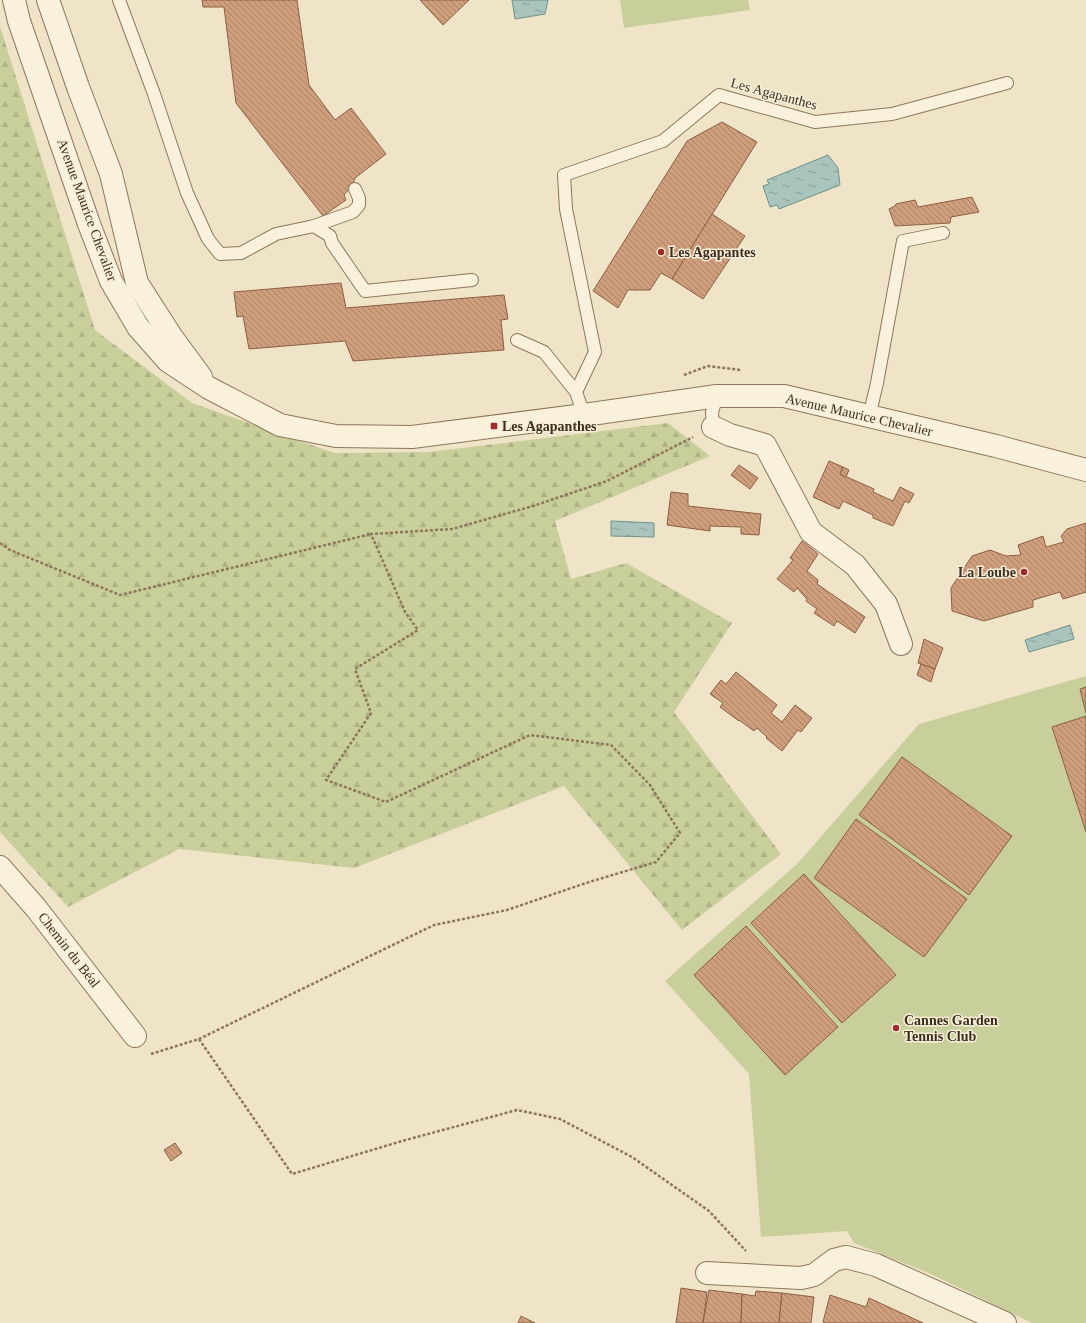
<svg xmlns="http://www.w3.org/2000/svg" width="1086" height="1323" viewBox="0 0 1086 1323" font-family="Georgia,serif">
  <defs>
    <pattern id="forest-firs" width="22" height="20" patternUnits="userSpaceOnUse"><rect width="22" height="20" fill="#c9cf9b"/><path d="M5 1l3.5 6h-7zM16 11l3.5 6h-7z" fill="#aeb285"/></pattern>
    <pattern id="water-ripples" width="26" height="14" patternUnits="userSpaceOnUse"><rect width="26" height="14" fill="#a9c4bc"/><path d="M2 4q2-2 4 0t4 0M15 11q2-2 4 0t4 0" fill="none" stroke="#8ba098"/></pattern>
    <pattern id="building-back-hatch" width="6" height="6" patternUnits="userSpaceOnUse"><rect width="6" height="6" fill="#cf9f7d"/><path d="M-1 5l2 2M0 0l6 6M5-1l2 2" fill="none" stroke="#a98266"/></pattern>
  </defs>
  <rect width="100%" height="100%" fill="#f0e4c8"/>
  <g fill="#c9cf9b">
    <polygon points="620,0 748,0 750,10 624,28"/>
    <polygon points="1086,676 1086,1323 1032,1323 931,1274 854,1243 847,1231 761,1237 749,1074 665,981 798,863 919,724"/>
  </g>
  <polygon fill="url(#forest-firs)" points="0,26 95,330 192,403 334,453 429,452 668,423 710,456 555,521 571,579 626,563 732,623 674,712 781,854 682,930 564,786 354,868 179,849 68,907 0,832"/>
  <g fill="url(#water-ripples)" stroke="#6f938a">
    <polygon points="512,0 548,0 545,14 515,19"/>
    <polygon points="828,155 838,168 840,185 779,209 777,205 770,207 763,186 769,184 767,180"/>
    <polygon points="611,521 654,523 654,537 611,536"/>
    <polygon points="1070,625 1074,639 1029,652 1025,640"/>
  </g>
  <g fill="url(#building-back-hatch)" stroke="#8d5f41">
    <polygon points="202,0 297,0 309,85 335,120 351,108 386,154 355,178 353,184 344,195 346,200 323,216 236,103 224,7 203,7"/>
    <polygon points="420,0 469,0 443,25"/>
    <polygon points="722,122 757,142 672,279 661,273 650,290 628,290 618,308 593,291 687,141"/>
    <polygon points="972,197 979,212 951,217 950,223 895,226 889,209 895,206 896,204 915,200 918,207"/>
    <polygon points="712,214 745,236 703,299 672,279"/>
    <polygon points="341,283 346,308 504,295 508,319 501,320 504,350 353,361 345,341 249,349 243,316 237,317 234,292"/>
    <polygon points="829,461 843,467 840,474 874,489 873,492 893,501 900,487 914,494 909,503 905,501 893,526 873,518 873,515 843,501 839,509 813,497"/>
    <polygon points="739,465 758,478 750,489 731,475"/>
    <polygon points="843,467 849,470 846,477 840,474"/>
    <polygon points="671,492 688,494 688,506 761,514 759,535 741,534 741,527 710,526 710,531 667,525"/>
    <polygon points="1086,523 1086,592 1063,599 1060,592 1033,600 1033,607 984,621 952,611 951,588 972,556 990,550 1006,556 1021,555 1018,545 1043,536 1046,547 1064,542 1061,536 1067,529"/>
    <polygon points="802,541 818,554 807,571 818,580 817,584 865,617 855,633 837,621 834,626 814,613 817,609 806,601 807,599 797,588 794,592 777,579 793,560 790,558"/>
    <polygon points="924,639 943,648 935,669 918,663"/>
    <polygon points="921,664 935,669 931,682 917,675"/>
    <polygon points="736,672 777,705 771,713 782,722 795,705 812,718 801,732 798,730 782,751 766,738 767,737 757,728 754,731 739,720 739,721 720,707 723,703 710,694 721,680 726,684"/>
    <polygon points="1086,687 1086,713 1080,689"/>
    <polygon points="1086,716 1086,832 1052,727"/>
    <polygon points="902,757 1012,836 969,895 859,815"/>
    <polygon points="856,819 967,899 924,957 814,878"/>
    <polygon points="804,874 896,975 842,1023 751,923"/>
    <polygon points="746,926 838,1027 785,1075 694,975"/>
    <polygon points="175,1143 182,1153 171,1161 164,1150"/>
    <polygon points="681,1288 707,1292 703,1323 676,1323"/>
    <polygon points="709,1290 742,1294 741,1323 703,1323"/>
    <polygon points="756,1291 782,1293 779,1323 741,1323 742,1294 755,1296"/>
    <polygon points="782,1293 814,1297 811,1323 779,1323"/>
    <polygon points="830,1295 866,1307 869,1298 923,1323 826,1323 823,1322"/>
    <polygon points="521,1316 535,1323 518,1323"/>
  </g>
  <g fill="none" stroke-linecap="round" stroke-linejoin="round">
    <defs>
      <g id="service">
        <polyline points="119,0 154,94 187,193 208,239 220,254 241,253 276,234 314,226 330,236 332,243 365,291 472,280"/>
        <polyline points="314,226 353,212 359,205 359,198 355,189"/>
        <polyline points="517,340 544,352 576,392 584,415"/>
        <polyline points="576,392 595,352 566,209 564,175 663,141 719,95 815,122 892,114 1007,83"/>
        <polyline points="869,417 877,383 903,241 943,233"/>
        <polyline points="713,427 712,412 717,396"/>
      </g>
      <g id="minor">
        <polyline points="14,0 19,21 89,224 111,281 138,327 168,361 209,388 280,425 336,436 412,437 584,415 717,396 784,396 996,446 1086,470"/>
        <polyline points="48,0 78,87 111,174 137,283 171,336 201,377"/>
        <polyline points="713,427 730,435 765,445 811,532 855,565 886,604 901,644"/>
        <polyline points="0,867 36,908 135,1036"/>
        <polyline points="707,1273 801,1278 814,1275 834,1260 846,1257 876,1265 1005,1323"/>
      </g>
    </defs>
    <use href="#service" stroke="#8d765c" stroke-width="14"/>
    <use href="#minor" stroke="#8d765c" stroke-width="24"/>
    <g stroke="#8d765c" stroke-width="2.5" stroke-dasharray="3 2" stroke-linecap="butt">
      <polyline points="684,375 708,366 741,370"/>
      <polyline points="0,543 10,550 120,595 371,534"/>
      <polyline points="199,1039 292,1174 402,1141 517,1110 560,1119 632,1157 709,1211 746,1251"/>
      <polyline points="151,1054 199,1039 434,925 507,910 586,883 656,862 680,833 650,785 611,745 530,735 386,802 326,780 371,713 355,669 418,630 405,612 371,534 452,529 533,506 607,481 693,437"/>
    </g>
    <use href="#service" stroke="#faf1dc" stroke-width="12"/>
    <use href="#minor" stroke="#faf1dc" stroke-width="22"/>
  </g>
  <g fill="#9e2a2b" stroke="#f7eed8" stroke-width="1.5">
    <circle cx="661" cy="252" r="4"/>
    <rect x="490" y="422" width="8" height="8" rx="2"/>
    <circle cx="1024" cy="572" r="4"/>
    <circle cx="896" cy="1028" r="4"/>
  </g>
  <g text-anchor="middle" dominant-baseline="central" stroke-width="3" stroke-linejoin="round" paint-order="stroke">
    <g font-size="14" fill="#3d2e20" stroke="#f7eed8">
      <text transform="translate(774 94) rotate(15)">Les Agapanthes</text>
      <text transform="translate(87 210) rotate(70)">Avenue Maurice Chevalier</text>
      <text transform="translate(859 415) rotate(13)">Avenue Maurice Chevalier</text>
      <text transform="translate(69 950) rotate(52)">Chemin du Béal</text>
    </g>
    <g font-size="14" font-weight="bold" fill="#3d2e20" stroke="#f7eed8" text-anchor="start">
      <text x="669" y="252">Les Agapantes</text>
      <text x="502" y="426">Les Agapanthes</text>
      <text x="1016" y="572" text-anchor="end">La Loube</text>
      <text x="904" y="1020">Cannes Garden<tspan x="904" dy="16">Tennis Club</tspan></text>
    </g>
  </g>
</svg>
